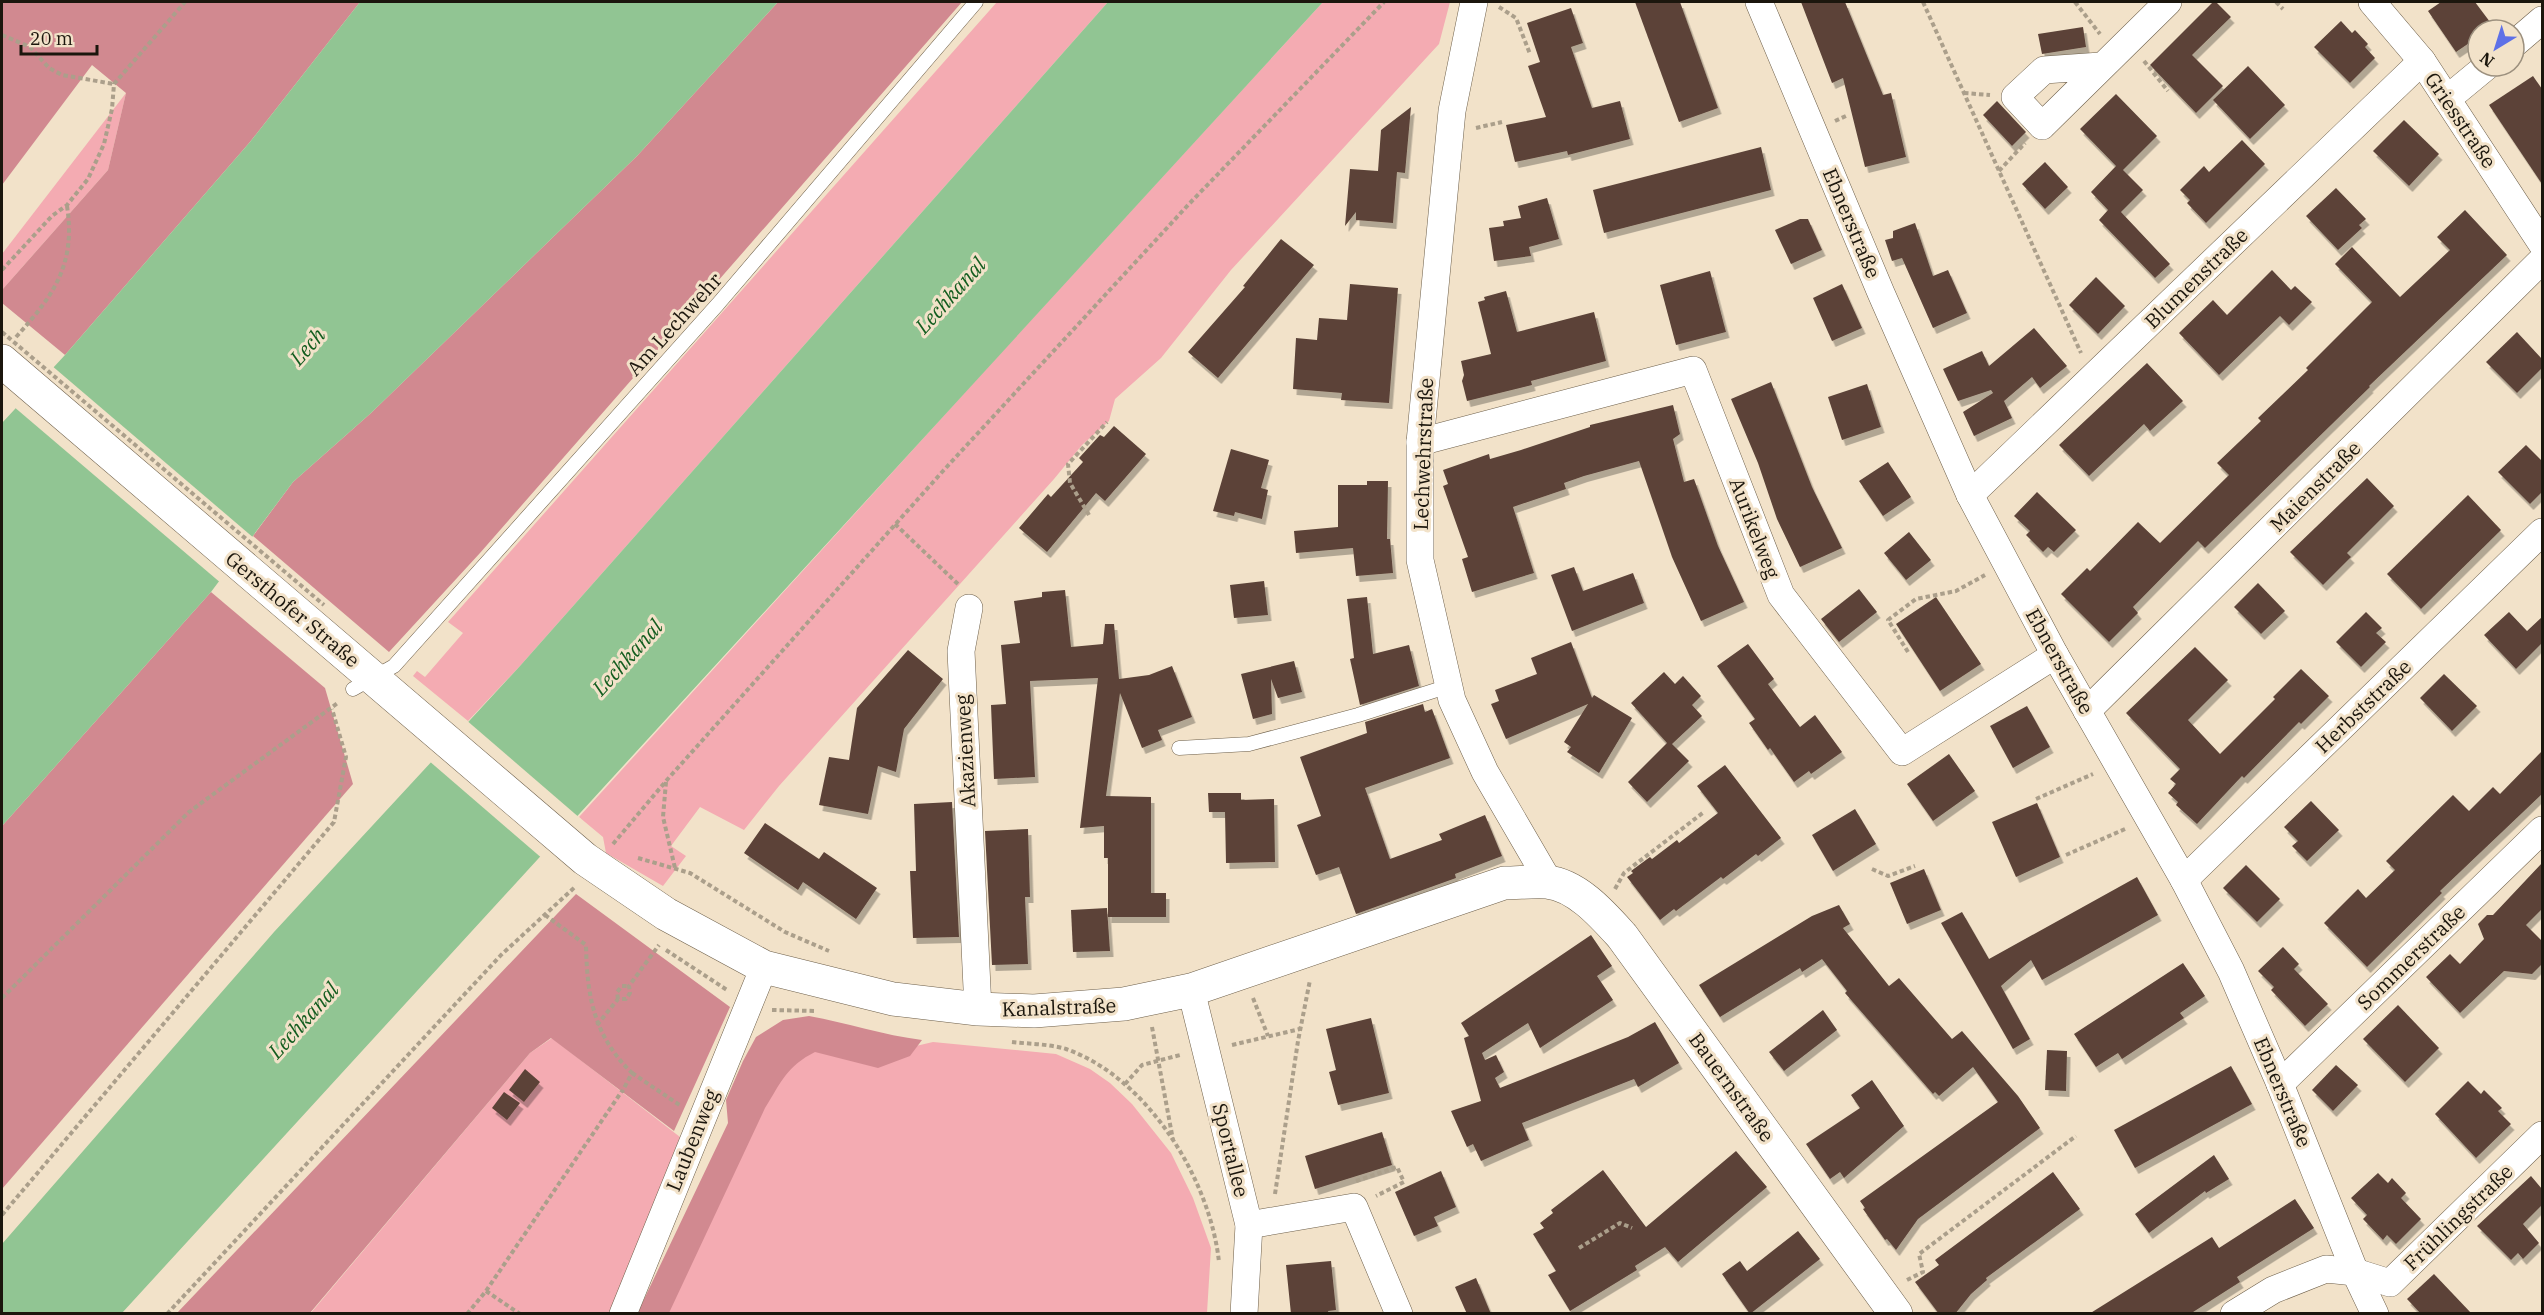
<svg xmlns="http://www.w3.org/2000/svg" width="2544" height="1315" viewBox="0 0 2544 1315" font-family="'IBM Plex Serif',serif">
  <defs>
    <filter id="shadow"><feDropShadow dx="3.5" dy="6" stdDeviation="0" flood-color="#0004"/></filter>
  </defs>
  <rect width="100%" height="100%" fill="#f2e2c9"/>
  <g fill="#f4abb2">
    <polygon points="997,2 1108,2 520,666 468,721 413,676 417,671 425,677 463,633 448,622"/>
    <polygon points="1323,2 1450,2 1439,44 1231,270 1161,358 1115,399 1109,421 1082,445 1054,479 779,786 744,830 700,807 671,846 686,856 663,886 606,853 603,837 579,817 989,366"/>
    <polygon points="126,93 108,170 2,290 2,254"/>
    <polygon points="552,1038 680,1137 614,1313 310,1314 530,1053"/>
    <polygon points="814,1041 873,1056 933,1042 1056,1054 1090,1069 1110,1083 1132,1104 1171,1153 1193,1198 1211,1248 1207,1313 647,1314 761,1070"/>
  </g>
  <g fill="#d18990">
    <polygon points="2,2 360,2 250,142 65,355 2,303 2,290 108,170 126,93 92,65 2,185"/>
    <polygon points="778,2 962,2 480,553 389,652 253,536 293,482 371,413 637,156"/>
    <polygon points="211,592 325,688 353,784 2,1189 2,826"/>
    <polygon points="576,894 730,1007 674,1131 551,1038 530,1053 310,1313 177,1313"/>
    <path d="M809 1016C847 1023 883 1035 922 1040L910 1056 878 1068 815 1052C787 1066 781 1082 765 1108L669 1313 637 1314 728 1123 726 1100 743 1061 756 1037 783 1020Z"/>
  </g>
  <g fill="#91c593">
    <polygon points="360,2 778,2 637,156 371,413 293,482 211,592 2,826 2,423 65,355 250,142"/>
    <polygon points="1108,2 1323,2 122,1313 2,1314 2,1244 274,932 520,666"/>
  </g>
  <g fill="#f2e2c9">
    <polygon points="51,365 255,539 222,584 13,406"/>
    <polygon points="465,719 581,819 544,860 428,760"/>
  </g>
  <g fill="#5b4338" filter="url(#shadow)">
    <polygon points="1635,2 1680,2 1718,108 1679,122"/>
    <polygon points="1801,2 1845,2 1883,95 1891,93 1906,157 1865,167 1843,78 1832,83"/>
    <polygon points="2213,2 2216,2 2231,17 2192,55 2223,86 2196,113 2150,65"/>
    <polygon points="2441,2 2475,2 2493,26 2487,30 2478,30 2478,37 2456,52 2428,11"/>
    <polygon points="1571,8 1583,43 1571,47 1592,108 1620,101 1630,139 1568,155 1567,151 1515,162 1506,125 1546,117 1528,66 1540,62 1527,23"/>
    <polygon points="2341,21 2352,33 2355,30 2368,44 2365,47 2375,58 2350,83 2314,47"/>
    <polygon points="2083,27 2086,47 2042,54 2038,34"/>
    <polygon points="2248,66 2285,105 2250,139 2213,100"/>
    <polygon points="2533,76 2542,89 2542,184 2489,105"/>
    <polygon points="2116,94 2157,136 2123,170 2143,190 2121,212 2170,264 2155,278 2099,220 2108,210 2091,192 2116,166 2080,129"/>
    <polygon points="1997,101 2026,132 2012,146 1983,115"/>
    <polygon points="1411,107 1405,173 1397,172 1393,223 1356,220 1356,212 1345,226 1350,169 1378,171 1381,130"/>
    <polygon points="2404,120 2439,154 2409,186 2373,151"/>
    <polygon points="2242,140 2265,164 2206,223 2187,203 2190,200 2180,190 2204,166 2209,172"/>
    <polygon points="1761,147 1771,190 1604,233 1593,190"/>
    <polygon points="2045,162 2068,187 2045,209 2022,184"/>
    <polygon points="2336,188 2366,219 2359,225 2362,228 2338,250 2306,216"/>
    <polygon points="1547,198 1559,239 1529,247 1531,256 1494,261 1489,228 1504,226 1503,221 1521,218 1518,206"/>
    <polygon points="2465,210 2507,255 2369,386 2370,387 2205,548 2198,541 2133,607 2138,613 2109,642 2061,594 2087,568 2090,571 2138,522 2160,543 2229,475 2217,463 2261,421 2258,418 2308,370 2306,368 2372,302 2335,264 2352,247 2400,297 2450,250 2437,237"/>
    <polygon points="1800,219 1808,219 1822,250 1791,264 1775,230"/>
    <polygon points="1915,223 1933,276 1948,270 1967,313 1933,328 1902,258 1892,261 1885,240 1893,238 1893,231"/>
    <polygon points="1281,239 1314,265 1218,378 1188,352 1245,287 1243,286"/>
    <polygon points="2272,270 2291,290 2295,286 2312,302 2289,325 2280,316 2219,375 2179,333 2213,300 2227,315"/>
    <polygon points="1710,271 1726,332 1676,345 1660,285"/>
    <polygon points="2096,277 2125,306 2098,334 2069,305"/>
    <polygon points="1350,284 1398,288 1389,403 1341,400 1342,393 1293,389 1296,338 1317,340 1319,318 1347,320"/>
    <polygon points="1842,284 1862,328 1832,341 1813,298"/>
    <polygon points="1506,291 1517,332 1594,312 1606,361 1531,381 1532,385 1467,401 1462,381 1464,375 1461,361 1491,354 1478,302 1485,300 1484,297"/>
    <polygon points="2034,328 2067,366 2040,388 2032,377 2004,401 2012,418 1974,436 1963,412 1993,393 1991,390 1958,401 1943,369 1982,351 1989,366"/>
    <polygon points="2517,332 2542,359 2542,368 2517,393 2486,362"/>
    <polygon points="2147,363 2183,401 2150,431 2144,424 2089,476 2059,445"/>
    <polygon points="1771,382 1812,487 1842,548 1800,567 1777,519 1758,463 1731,399"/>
    <polygon points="1867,384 1881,427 1842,440 1828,397"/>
    <polygon points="1673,405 1680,434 1673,439 1684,482 1694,479 1718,546 1744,602 1701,621 1672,557 1639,461 1584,476 1564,483 1566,489 1513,507 1534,573 1472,592 1462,559 1468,557 1443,486 1448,484 1443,470 1489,454 1490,459 1521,450 1590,427 1590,425"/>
    <polygon points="1114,426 1146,454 1105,501 1096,493 1047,552 1019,528 1048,494 1051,497 1083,462 1079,458 1100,435 1104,437"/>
    <polygon points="2526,445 2542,461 2542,492 2530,504 2498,472"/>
    <polygon points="1231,449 1269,460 1261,488 1268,490 1262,519 1235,512 1234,516 1213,511"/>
    <polygon points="1888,462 1911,497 1883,516 1859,481"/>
    <polygon points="2367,478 2394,506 2347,553 2351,557 2323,585 2290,552"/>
    <polygon points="1367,481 1388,481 1387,539 1390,539 1393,573 1356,576 1353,548 1296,553 1294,531 1338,527 1338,485 1367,485"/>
    <polygon points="2037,492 2076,530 2054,552 2048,547 2043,552 2026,535 2030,531 2014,516"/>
    <polygon points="2468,495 2501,530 2421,609 2387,574"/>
    <polygon points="1909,532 1931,560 1906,580 1884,553"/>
    <polygon points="1574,567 1583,591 1633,573 1644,603 1572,631 1551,575"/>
    <polygon points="1264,581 1268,615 1234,618 1230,585"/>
    <polygon points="2258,583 2285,611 2261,634 2234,607"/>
    <polygon points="1859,589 1877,612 1839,642 1821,619"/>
    <polygon points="1065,590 1071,647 1103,644 1105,624 1114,624 1119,679 1149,675 1172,666 1192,717 1158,730 1162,740 1142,748 1120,693 1106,796 1151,797 1151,893 1166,893 1166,917 1108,917 1108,858 1104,858 1104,826 1080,828 1098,678 1030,681 1035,777 994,779 991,705 1006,704 1001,645 1020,643 1014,601 1042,597 1042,592"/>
    <polygon points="1367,597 1373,654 1409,645 1419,686 1360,705 1350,659 1354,658 1347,599"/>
    <polygon points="1936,597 1981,664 1940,691 1896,624"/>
    <polygon points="2366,612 2382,628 2376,633 2386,642 2361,667 2336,642"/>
    <polygon points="2509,612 2527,631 2542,617 2542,643 2516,669 2484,635"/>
    <polygon points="1571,642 1592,698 1594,695 1632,718 1599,773 1567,752 1571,747 1564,742 1588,704 1506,739 1491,704 1499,701 1495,690 1537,674 1531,658"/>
    <polygon points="1748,644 1774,679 1768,684 1800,727 1815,715 1842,752 1811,774 1809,771 1794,782 1770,748 1768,750 1749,723 1755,719 1717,666"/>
    <polygon points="2195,647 2228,680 2188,720 2220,754 2275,699 2273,697 2301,669 2329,696 2301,724 2299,722 2244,778 2242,776 2197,824 2176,805 2178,802 2168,793 2176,784 2170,779 2180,769 2126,713"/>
    <polygon points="908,650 943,679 904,729 896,772 878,766 868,814 819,805 829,757 849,760 857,708"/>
    <polygon points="1294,661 1302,692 1278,698 1271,679 1272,714 1253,719 1241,674"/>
    <polygon points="1664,672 1675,684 1683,676 1701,696 1692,705 1702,716 1672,744 1689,761 1647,802 1628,782 1667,743 1631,703"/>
    <polygon points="2444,674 2477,706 2452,731 2420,698"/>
    <polygon points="1423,704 1425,712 1432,709 1450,758 1365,788 1390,859 1442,840 1439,834 1485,815 1502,856 1455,874 1456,878 1356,914 1339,867 1316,875 1297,825 1321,816 1300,757 1367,733 1365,722"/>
    <polygon points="2027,706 2050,747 2013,768 1990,726"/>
    <polygon points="2542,751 2542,794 2440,891 2442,893 2367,967 2324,923 2358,889 2366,898 2395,870 2386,861 2453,795 2469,811 2493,787 2500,794"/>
    <polygon points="1949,754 1975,791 1933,821 1907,784"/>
    <polygon points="1725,765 1781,838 1758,856 1756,854 1723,879 1721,877 1676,911 1674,909 1660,920 1627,877 1633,873 1631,871 1650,857 1652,859 1677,840 1679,843 1718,813 1697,786"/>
    <polygon points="1208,793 1241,793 1241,800 1274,799 1275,862 1226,863 1225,812 1209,812"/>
    <polygon points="2311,801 2339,830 2307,861 2292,846 2298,841 2284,827"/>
    <polygon points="952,802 959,937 913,938 910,871 916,871 914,804"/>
    <polygon points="2037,803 2060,857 2016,877 1992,822"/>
    <polygon points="1855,809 1876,844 1833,871 1812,835"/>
    <polygon points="765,823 819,859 824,852 877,888 856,919 803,882 798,890 744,853"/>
    <polygon points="1028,829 1030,897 1025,897 1028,964 992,965 985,831"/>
    <polygon points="2542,863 2542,909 2526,925 2542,941 2542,964 2532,974 2504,971 2460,1013 2426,977 2450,954 2460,964 2484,939 2478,924 2487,915 2493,915"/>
    <polygon points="2246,865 2280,899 2257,922 2223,888"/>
    <polygon points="1924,869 1941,910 1907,924 1890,883"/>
    <polygon points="2137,877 2158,915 2042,980 2031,960 2001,986 2030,1039 2013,1049 1941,923 1962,912 1989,959"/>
    <polygon points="1839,905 1850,924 1843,928 1889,986 1899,978 1952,1039 1962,1031 2018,1096 2040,1128 1918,1219 1896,1250 1887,1239 1885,1240 1863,1209 1865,1208 1860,1201 1998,1102 1973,1067 1939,1096 1935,1092 1933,1094 1845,993 1847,991 1822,959 1802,972 1800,968 1720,1017 1699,985 1812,916"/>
    <polygon points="1107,908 1110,951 1073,952 1071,910"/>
    <polygon points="1591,935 1612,966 1597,976 1613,1000 1540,1048 1528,1023 1482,1053 1485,1060 1496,1055 1504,1072 1495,1078 1500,1088 1628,1037 1655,1022 1679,1063 1638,1087 1634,1079 1522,1123 1529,1140 1481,1161 1473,1144 1467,1147 1451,1111 1481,1101 1464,1038 1469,1036 1461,1023"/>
    <polygon points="2283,947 2299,964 2294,969 2328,1004 2305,1026 2271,990 2274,987 2258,971"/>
    <polygon points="2183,963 2205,996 2180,1013 2184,1018 2122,1059 2118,1053 2096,1067 2074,1034"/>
    <polygon points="2398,1005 2439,1048 2405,1082 2363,1039"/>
    <polygon points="1823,1010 1837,1030 1784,1071 1769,1052"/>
    <polygon points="1371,1018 1389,1093 1338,1105 1329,1072 1336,1070 1326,1029"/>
    <polygon points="2047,1050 2067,1051 2066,1091 2045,1090"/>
    <polygon points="2336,1065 2358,1085 2333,1111 2312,1090"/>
    <polygon points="2231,1066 2252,1104 2135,1168 2114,1130"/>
    <polygon points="525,1069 540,1082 524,1102 509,1090"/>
    <polygon points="1872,1080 1904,1126 1844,1178 1840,1172 1830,1179 1806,1144 1860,1108 1851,1095"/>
    <polygon points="2468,1081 2481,1094 2484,1090 2502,1108 2498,1111 2511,1124 2476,1158 2435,1114"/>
    <polygon points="504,1092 520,1103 507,1120 492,1108"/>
    <polygon points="1382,1132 1392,1165 1315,1189 1305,1156"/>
    <polygon points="1736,1151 1767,1187 1678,1262 1665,1247 1635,1266 1637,1270 1570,1311 1548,1275 1556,1271 1533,1234 1544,1228 1540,1223 1553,1213 1551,1210 1603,1170 1646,1227"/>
    <polygon points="2214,1155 2229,1179 2206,1193 2205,1191 2149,1233 2135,1214"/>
    <polygon points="1441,1171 1456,1207 1434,1217 1438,1226 1414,1236 1395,1192"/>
    <polygon points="2053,1172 2080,1209 1986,1278 1987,1280 1971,1294 1955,1314 1939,1314 1915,1282 1939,1265 1935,1260"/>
    <polygon points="2378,1173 2388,1183 2392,1178 2406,1193 2401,1198 2421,1219 2396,1244 2387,1235 2383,1240 2363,1219 2367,1215 2351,1198"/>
    <polygon points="2531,1176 2542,1189 2542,1205 2523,1224 2539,1243 2523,1259 2518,1253 2511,1260 2477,1226"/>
    <polygon points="2295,1199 2314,1228 2237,1277 2240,1282 2190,1314 2089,1314 2212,1237 2219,1248"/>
    <polygon points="1798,1231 1820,1259 1750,1314 1722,1274 1740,1261 1747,1271"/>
    <polygon points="1331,1261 1336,1310 1328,1311 1329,1314 1291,1314 1286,1265"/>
    <polygon points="2434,1274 2472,1314 2421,1314 2407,1299"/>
    <polygon points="1476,1278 1491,1314 1467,1314 1455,1287"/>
  </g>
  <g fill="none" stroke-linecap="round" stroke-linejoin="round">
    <defs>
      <g id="lane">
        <polyline points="353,689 394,666 718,304 976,2"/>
        <polyline points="1179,748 1249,744 1358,715 1449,686"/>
      </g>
      <g id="street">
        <polyline points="1474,2 1452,111 1420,442 1420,560 1452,700 1485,772 1549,882"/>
        <polyline points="1759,2 1881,293 1970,495 2055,655 2184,880 2231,971 2280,1084 2355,1272 2375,1314"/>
        <polyline points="2372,2 2422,61 2542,244"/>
        <polyline points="2514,44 2542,20"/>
        <polyline points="2101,66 2044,70 2015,97 2042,126 2168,2"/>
        <polyline points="2447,99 2487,66"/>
        <polyline points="1420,442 1693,370 1781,595 1902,752 2055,655"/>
        <polyline points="1970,495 2422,61"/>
        <polyline points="969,608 961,651 978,1009"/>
        <polyline points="2087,711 2542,260"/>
        <polyline points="2184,880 2542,532"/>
        <polyline points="1191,990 1249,1225 1244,1314"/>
        <polyline points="2280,1084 2542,830"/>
        <polyline points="1249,1225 1354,1207 1399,1314"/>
        <polyline points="623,1314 764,967"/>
        <polyline points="2234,1314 2273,1290 2326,1269 2355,1272 2390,1283 2542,1135"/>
      </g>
      <path id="secondary" d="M2 361 585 859 666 914 764 967 893 999 978 1009 1034 1011 1124 1004 1191 990 1504 883C1518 883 1533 881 1547 882 1577 885 1603 915 1622 936L1896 1314"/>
    </defs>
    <use href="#lane" stroke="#6d5f4a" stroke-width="15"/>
    <use href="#street" stroke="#6d5f4a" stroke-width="28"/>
    <use href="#secondary" stroke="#6d5f4a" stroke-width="34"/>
    <g stroke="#ab9f8b" stroke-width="4" stroke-dasharray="4.5 3" stroke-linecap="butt">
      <polyline points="1923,2 2081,353"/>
      <polyline points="2075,2 2100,34"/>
      <polyline points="2276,2 2283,9"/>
      <polyline points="1499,7 1516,18 1530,54"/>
      <polyline points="2,35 30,47 49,68 62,75 114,84"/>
      <polyline points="2144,61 2168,91"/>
      <polyline points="1964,93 1990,95"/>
      <polyline points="1835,121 1848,115"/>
      <polyline points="1476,128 1502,122"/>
      <polyline points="1999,171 2025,143"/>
      <polyline points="2,270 52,216 67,205 88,179 104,144 112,109 114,84 185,2"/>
      <path d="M16 337C54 295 76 264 67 206"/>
      <polyline points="1089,515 1070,483 1068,464 1107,422"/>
      <polyline points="895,524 960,586"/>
      <polyline points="1908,652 1888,620 1916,599 1956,591 1985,575"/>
      <polyline points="666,782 663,817 675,868"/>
      <polyline points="2036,799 2093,774"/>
      <polyline points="613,844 666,781 943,471 1189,204 1384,2"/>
      <polyline points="2066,855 2125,829"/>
      <polyline points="638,858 690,873 785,932 829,951"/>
      <polyline points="1872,869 1888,876 1915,866"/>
      <polyline points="1615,889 1624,873 1704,812"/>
      <path d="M545 915 586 945C587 997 594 1036 632 1073L622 1092"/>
      <polyline points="666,950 727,990"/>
      <polyline points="2,998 189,812 339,702"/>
      <polyline points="1253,998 1268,1036"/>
      <polyline points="618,999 617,992 622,986 629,986"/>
      <polyline points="772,1010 816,1011"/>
      <polyline points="597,1025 618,999 626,999 630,993 629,986 659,945"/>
      <polyline points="1152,1027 1173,1140"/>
      <path d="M1012 1042C1029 1044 1050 1044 1066 1049 1148 1078 1210 1179 1219 1262"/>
      <polyline points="1232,1045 1300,1029"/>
      <polyline points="632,1073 681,1106"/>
      <polyline points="1125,1084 1142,1065 1180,1055"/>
      <polyline points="1356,1181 1397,1167 1404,1182 1376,1196"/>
      <polyline points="1275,1194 1298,1041 1310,980"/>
      <polyline points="2,1215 334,822 346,757 332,709"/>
      <polyline points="1579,1248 1620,1223 1632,1228"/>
      <polyline points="1907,1280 1923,1272 1919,1254 2076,1136"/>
      <polyline points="486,1291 520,1314"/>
      <polyline points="167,1314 501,955 576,886"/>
      <polyline points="467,1314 486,1291 622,1091"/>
    </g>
    <use href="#lane" stroke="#fff" stroke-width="14"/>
    <use href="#street" stroke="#fff" stroke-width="27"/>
    <use href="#secondary" stroke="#fff" stroke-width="33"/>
    <polyline stroke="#ab9f8b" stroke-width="4" stroke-dasharray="4.5 3" stroke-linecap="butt" points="2,332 324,605"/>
  </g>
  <g text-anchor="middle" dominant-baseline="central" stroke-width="6" stroke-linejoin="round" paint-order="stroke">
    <g font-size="20" fill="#1b160d" stroke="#f2e2c9">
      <text transform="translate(2461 120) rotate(56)">Griesstraße</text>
      <text transform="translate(1852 223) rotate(67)">Ebnerstraße</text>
      <text transform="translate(2196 278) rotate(-44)">Blumenstraße</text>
      <text transform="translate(674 324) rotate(-48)">Am Lechwehr</text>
      <text transform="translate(1423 454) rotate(-88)">Lechwehrstraße</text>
      <text transform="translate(2315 486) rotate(-45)">Maienstraße</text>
      <text transform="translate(1755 528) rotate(69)">Aurikelweg</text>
      <text transform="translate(293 609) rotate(40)">Gersthofer Straße</text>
      <text transform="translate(2060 661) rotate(61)">Ebnerstraße</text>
      <text transform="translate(2363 706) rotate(-44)">Herbststraße</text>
      <text transform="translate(965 751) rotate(-93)">Akazienweg</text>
      <text transform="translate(2411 957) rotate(-44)">Sommerstraße</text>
      <text transform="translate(1059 1007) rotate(-2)">Kanalstraße</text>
      <text transform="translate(1732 1087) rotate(54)">Bauernstraße</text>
      <text transform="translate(2283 1092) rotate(67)">Ebnerstraße</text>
      <text transform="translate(692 1140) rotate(-68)">Laubenweg</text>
      <text transform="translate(1231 1150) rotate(76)">Sportallee</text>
      <text transform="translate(2458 1217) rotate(-44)">Frühlingstraße</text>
    </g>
    <g font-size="21" font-style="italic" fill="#135d1f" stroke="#f2e2c9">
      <text transform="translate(950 295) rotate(-48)">Lechkanal</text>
      <text transform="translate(307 346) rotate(-49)">Lech</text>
      <text transform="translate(627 657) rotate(-48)">Lechkanal</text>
      <text transform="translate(303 1020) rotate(-48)">Lechkanal</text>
    </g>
  </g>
  <rect width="2544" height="1315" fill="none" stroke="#1b160d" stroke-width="6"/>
  <g transform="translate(2496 48) rotate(218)"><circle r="28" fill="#f2e2c9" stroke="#9c907e" stroke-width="1.5"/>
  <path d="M0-4.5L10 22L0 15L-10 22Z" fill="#5e70e7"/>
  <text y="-9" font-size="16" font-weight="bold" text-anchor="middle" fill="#1b160d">N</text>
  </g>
  <path d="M21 45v9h76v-9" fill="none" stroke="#1b160d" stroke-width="3"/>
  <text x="30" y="45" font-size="18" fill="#1b160d" stroke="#f2e2c9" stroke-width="4.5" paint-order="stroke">20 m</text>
</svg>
